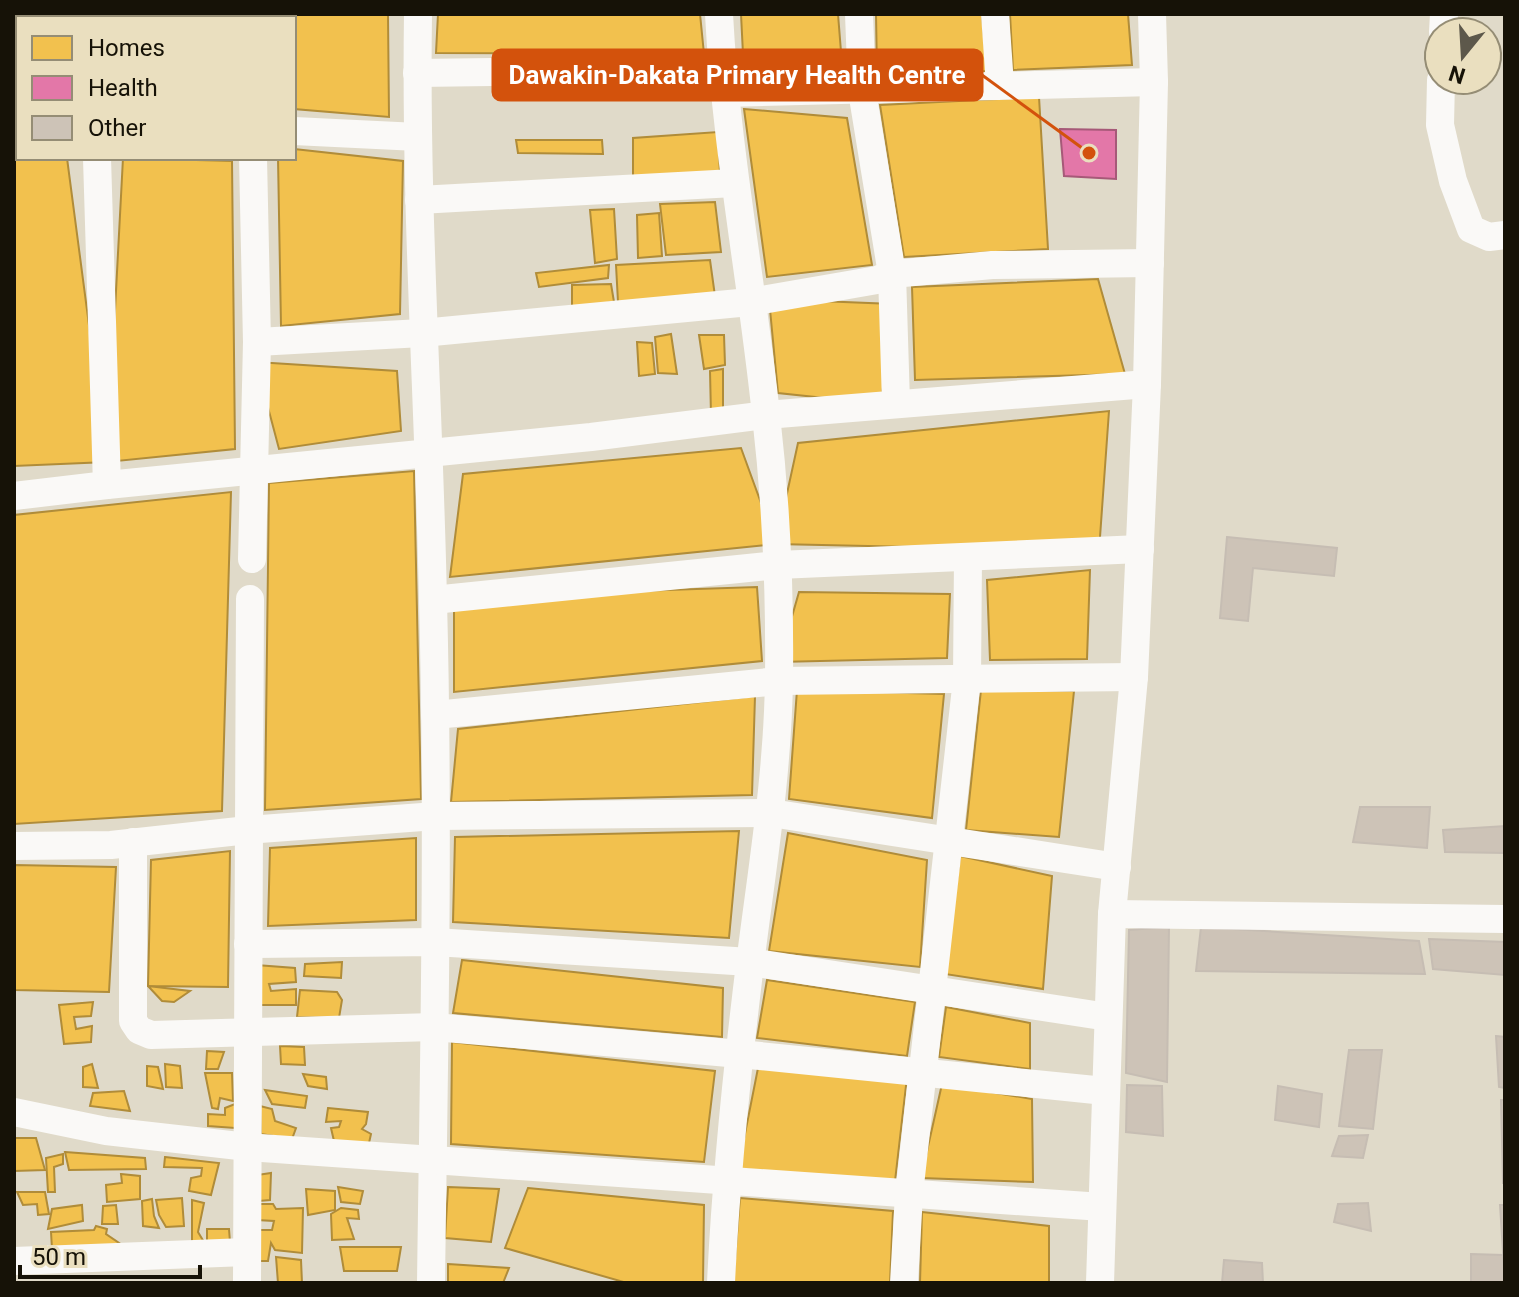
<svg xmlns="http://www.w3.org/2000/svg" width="1519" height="1297" viewBox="0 0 1519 1297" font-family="Roboto,sans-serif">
  <rect width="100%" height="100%" fill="#e0dac9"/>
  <g fill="#f2c14e" stroke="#b08c39" stroke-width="2">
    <polygon points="14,14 73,14 73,18 18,18 18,114 14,114"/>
    <polygon points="112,14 238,14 237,18 112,18"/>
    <polygon points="275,14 388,14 389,117 294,109 294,18 275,18"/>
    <polygon points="438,14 700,14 704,54 436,53"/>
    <polygon points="741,14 838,14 843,77 744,74"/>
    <polygon points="876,14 982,14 987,71 877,73"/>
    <polygon points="1010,14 1128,14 1132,65 1013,70"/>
    <polygon points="1039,97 1048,249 904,257 880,105"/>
    <polygon points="744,109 847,118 872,265 767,277"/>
    <polygon points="718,132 720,174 633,177 633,138"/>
    <polygon points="516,140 602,140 603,154 518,153"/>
    <polygon points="14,148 18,148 18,158 67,158 107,462 14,466"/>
    <polygon points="294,149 403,161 400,314 281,326 278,158 294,158"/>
    <polygon points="123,158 232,161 235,449 107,462"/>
    <polygon points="715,202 721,252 666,255 660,204"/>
    <polygon points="614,209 617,259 595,263 590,210"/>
    <polygon points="659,213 662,256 638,258 637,215"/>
    <polygon points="710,260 715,296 618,302 616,265"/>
    <polygon points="609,265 608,278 539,287 536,273"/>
    <polygon points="1098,279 1125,374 915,380 912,287"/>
    <polygon points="611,284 614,302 572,308 572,285"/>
    <polygon points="769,299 893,304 881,404 778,393"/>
    <polygon points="671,334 677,374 658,373 655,337"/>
    <polygon points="699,335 724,335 725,365 704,369"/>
    <polygon points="637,342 652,343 655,374 639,376"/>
    <polygon points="256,362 397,371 401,431 279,449"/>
    <polygon points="723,369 723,412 711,415 710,371"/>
    <polygon points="1109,411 1099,551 776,544 798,443"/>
    <polygon points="741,448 776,544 450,577 463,474"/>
    <polygon points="414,471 421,799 265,810 269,483"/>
    <polygon points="231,492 222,811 14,824 14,515"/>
    <polygon points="1090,570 1087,659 990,660 987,580"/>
    <polygon points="757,587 762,661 454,692 454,597"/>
    <polygon points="799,592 950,594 947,658 779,662"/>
    <polygon points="797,690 944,694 932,818 789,799"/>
    <polygon points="981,690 1074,691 1059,837 966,830"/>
    <polygon points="755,696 752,795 451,802 458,729"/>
    <polygon points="739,831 729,938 453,922 455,837"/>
    <polygon points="788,833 927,860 920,967 769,951"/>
    <polygon points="416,838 416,920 268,926 270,848"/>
    <polygon points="230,851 228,987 148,986 151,860"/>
    <polygon points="960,856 1052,876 1043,989 945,974"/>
    <polygon points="14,865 116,867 109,992 14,990"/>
    <polygon points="462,960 723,988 722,1037 453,1013"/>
    <polygon points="342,962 341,978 304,976 305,964"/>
    <polygon points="256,965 295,968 296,982 269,984 271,991 296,989 296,1005 254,1005"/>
    <polygon points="767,980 915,1002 907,1056 757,1038"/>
    <polygon points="148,986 190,991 174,1002 162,1001"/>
    <polygon points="300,990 337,992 342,1000 339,1018 297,1017"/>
    <polygon points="93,1002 91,1016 74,1017 76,1029 92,1026 91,1042 64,1044 59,1005"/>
    <polygon points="946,1007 1030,1023 1030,1069 939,1057"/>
    <polygon points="452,1042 715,1071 704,1162 451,1144"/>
    <polygon points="280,1046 304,1047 305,1065 281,1064"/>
    <polygon points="207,1051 224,1052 218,1069 206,1069"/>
    <polygon points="92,1064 98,1088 83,1087 83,1067"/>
    <polygon points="165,1064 180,1066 182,1088 166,1087"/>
    <polygon points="147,1066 158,1067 163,1089 147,1086"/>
    <polygon points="758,1068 907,1077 895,1181 738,1169"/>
    <polygon points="205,1073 232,1073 233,1101 220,1098 218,1109 212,1108"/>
    <polygon points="303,1074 326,1077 327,1089 308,1086"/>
    <polygon points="942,1084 1032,1099 1033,1182 921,1178"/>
    <polygon points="265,1090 307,1096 305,1108 272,1104"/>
    <polygon points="124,1091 130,1111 90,1106 93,1093"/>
    <polygon points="235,1104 235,1128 208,1126 208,1114 225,1115 225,1108"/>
    <polygon points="260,1106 272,1109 275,1121 296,1128 292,1139 261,1134"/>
    <polygon points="328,1108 368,1112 366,1124 362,1129 371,1134 369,1143 334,1141 331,1128 339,1127 341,1121 326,1122"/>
    <polygon points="14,1138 36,1138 45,1170 14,1171"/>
    <polygon points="65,1152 145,1158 146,1169 69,1170"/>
    <polygon points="63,1154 63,1164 54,1167 55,1192 48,1192 46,1158"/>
    <polygon points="165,1157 219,1163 211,1195 189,1191 191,1178 201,1176 202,1168 164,1167"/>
    <polygon points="271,1173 270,1200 259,1201 257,1175"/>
    <polygon points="121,1174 140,1176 140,1199 107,1202 106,1185 122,1183"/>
    <polygon points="338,1187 363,1191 360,1204 341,1202"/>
    <polygon points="448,1187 499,1189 491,1242 445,1238"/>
    <polygon points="528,1188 704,1205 703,1283 627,1283 505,1248"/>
    <polygon points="306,1189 335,1191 335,1210 308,1215"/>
    <polygon points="17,1192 45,1192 49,1214 38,1215 37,1204 23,1205"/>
    <polygon points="182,1198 184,1226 166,1227 159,1215 156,1200"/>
    <polygon points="740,1198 893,1211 890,1283 733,1283"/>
    <polygon points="152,1199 154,1216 159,1228 143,1226 142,1201"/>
    <polygon points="192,1200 204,1203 198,1232 204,1242 192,1242"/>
    <polygon points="256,1204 273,1204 276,1209 303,1208 302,1253 275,1250 271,1243 268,1261 255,1261 257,1230 272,1230 274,1221 257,1220"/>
    <polygon points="82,1205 83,1221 48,1229 52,1209"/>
    <polygon points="116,1205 118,1224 102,1224 103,1206"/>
    <polygon points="341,1208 358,1210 359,1219 347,1218 354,1239 332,1240 331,1214"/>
    <polygon points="922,1212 1049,1226 1049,1283 920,1283"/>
    <polygon points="96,1226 107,1229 106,1234 122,1245 52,1249 51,1232 94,1230"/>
    <polygon points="207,1229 229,1229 230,1242 207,1242"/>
    <polygon points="340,1247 401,1247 397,1271 344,1271"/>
    <polygon points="276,1257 301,1260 302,1283 278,1283"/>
    <polygon points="448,1264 509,1268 503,1283 448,1283"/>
  </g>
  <polygon fill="#e377a8" stroke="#a65978" stroke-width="2" points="1060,129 1116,130 1116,179 1064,176"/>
  <g fill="#cdc3b7" stroke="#c6bdb3" stroke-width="2">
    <polygon points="1227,537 1337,548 1334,576 1253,568 1248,621 1220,618"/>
    <polygon points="1360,807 1430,807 1427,848 1353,842"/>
    <polygon points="1505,826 1505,853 1445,852 1443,830"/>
    <polygon points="1169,927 1167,1082 1126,1073 1129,930"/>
    <polygon points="1201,927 1419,941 1425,974 1196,971"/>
    <polygon points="1429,939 1505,942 1505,975 1433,969"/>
    <polygon points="1496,1036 1505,1037 1505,1088 1499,1087"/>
    <polygon points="1349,1050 1382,1050 1373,1129 1339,1126"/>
    <polygon points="1127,1085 1162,1086 1163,1136 1126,1132"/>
    <polygon points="1278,1086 1322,1094 1319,1127 1275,1120"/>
    <polygon points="1501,1100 1505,1100 1505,1183 1503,1183"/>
    <polygon points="1368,1135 1363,1158 1332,1156 1339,1136"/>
    <polygon points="1368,1203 1371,1231 1334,1222 1338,1204"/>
    <polygon points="1500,1205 1505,1205 1505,1283"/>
    <polygon points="1471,1254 1503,1255 1505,1283 1471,1283"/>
    <polygon points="1224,1260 1262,1263 1263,1283 1222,1283"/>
  </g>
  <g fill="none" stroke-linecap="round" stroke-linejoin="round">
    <g stroke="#faf9f7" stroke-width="28">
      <polyline points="93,14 93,18"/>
      <path d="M418 14C415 210 429 405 433 601 439 828 434 1056 431 1283"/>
      <path d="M719 14C726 149 752 281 766 415 776 502 780 590 779 677 778 774 762 868 750 964 737 1070 726 1176 721 1283"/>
      <polyline points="859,14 862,91 892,274 896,403"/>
      <polyline points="995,14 1000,85"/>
      <polyline points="258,18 258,14"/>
      <polyline points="1443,32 1444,14"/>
      <polyline points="417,73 722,69"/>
      <polyline points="1441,80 1440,125 1453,181 1471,229 1489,237 1505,235"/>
      <polyline points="724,93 1154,82"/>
      <polyline points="14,129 18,129"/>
      <polyline points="294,131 418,137"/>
      <polyline points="97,158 107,485"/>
      <polyline points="419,200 734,183"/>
      <polyline points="257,342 422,333 750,302 877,280 892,274 992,265 1150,263"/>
      <polyline points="14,496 107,485 591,437 766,415 1147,384"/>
      <polyline points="252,559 257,342 253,158"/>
      <polyline points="433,600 778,565 1140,549"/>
      <polyline points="435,715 779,681 1134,677"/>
      <polyline points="133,842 133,1021 139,1030 151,1035 434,1027 740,1054 1105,1091"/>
      <polyline points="14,846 111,845 248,830 436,816 771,813 1117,867"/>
      <polyline points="1112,914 1505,919"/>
      <polyline points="248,944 435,942 750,962 1108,1017"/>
      <polyline points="14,1112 106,1131 248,1147 1102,1207"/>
      <polyline points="14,1261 246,1252"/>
      <polyline points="247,1283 250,599"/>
      <polyline points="904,1283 909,1194 967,679 968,557"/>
      <polyline points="1100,1283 1112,914 1134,677 1147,384 1154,82 1152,14"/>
    </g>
  </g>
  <path fill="none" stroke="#d3520c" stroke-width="3" d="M1089 153L982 75"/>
  <circle fill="#d3520c" stroke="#eadfbf" stroke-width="3" cx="1089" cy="153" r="8"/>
  <rect fill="#d3520c" stroke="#d3520c" stroke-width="3" x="493" y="50" width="489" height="50" rx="8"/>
  <g font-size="26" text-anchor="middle" font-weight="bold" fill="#fff">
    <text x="737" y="84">Dawakin-Dakata Primary Health Centre</text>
  </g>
  <rect width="1519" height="1297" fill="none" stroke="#161207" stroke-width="32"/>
  <rect x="16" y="16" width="280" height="144" fill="#eadfbf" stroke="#958d75" stroke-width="2"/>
  <rect x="32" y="36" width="40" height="24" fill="#f2c14e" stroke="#958d75" stroke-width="2"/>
  <text x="88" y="56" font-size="24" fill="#161207">Homes</text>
  <rect x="32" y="76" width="40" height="24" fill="#e377a8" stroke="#958d75" stroke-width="2"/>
  <text x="88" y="96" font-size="24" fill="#161207">Health</text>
  <rect x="32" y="116" width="40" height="24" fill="#cdc3b7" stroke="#958d75" stroke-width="2"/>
  <text x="88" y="136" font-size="24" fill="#161207">Other</text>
  <g transform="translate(1463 56) rotate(198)"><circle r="38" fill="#eadfbf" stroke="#958d75" stroke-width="2"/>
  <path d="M0-6L14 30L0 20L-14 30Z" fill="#5d584b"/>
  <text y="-12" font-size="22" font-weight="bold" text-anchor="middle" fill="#161207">N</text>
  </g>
  <path d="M20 1265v12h180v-12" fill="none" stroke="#161207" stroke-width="4"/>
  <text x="32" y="1265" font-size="24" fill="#161207" stroke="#eadfbf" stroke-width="6" paint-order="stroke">50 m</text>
</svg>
